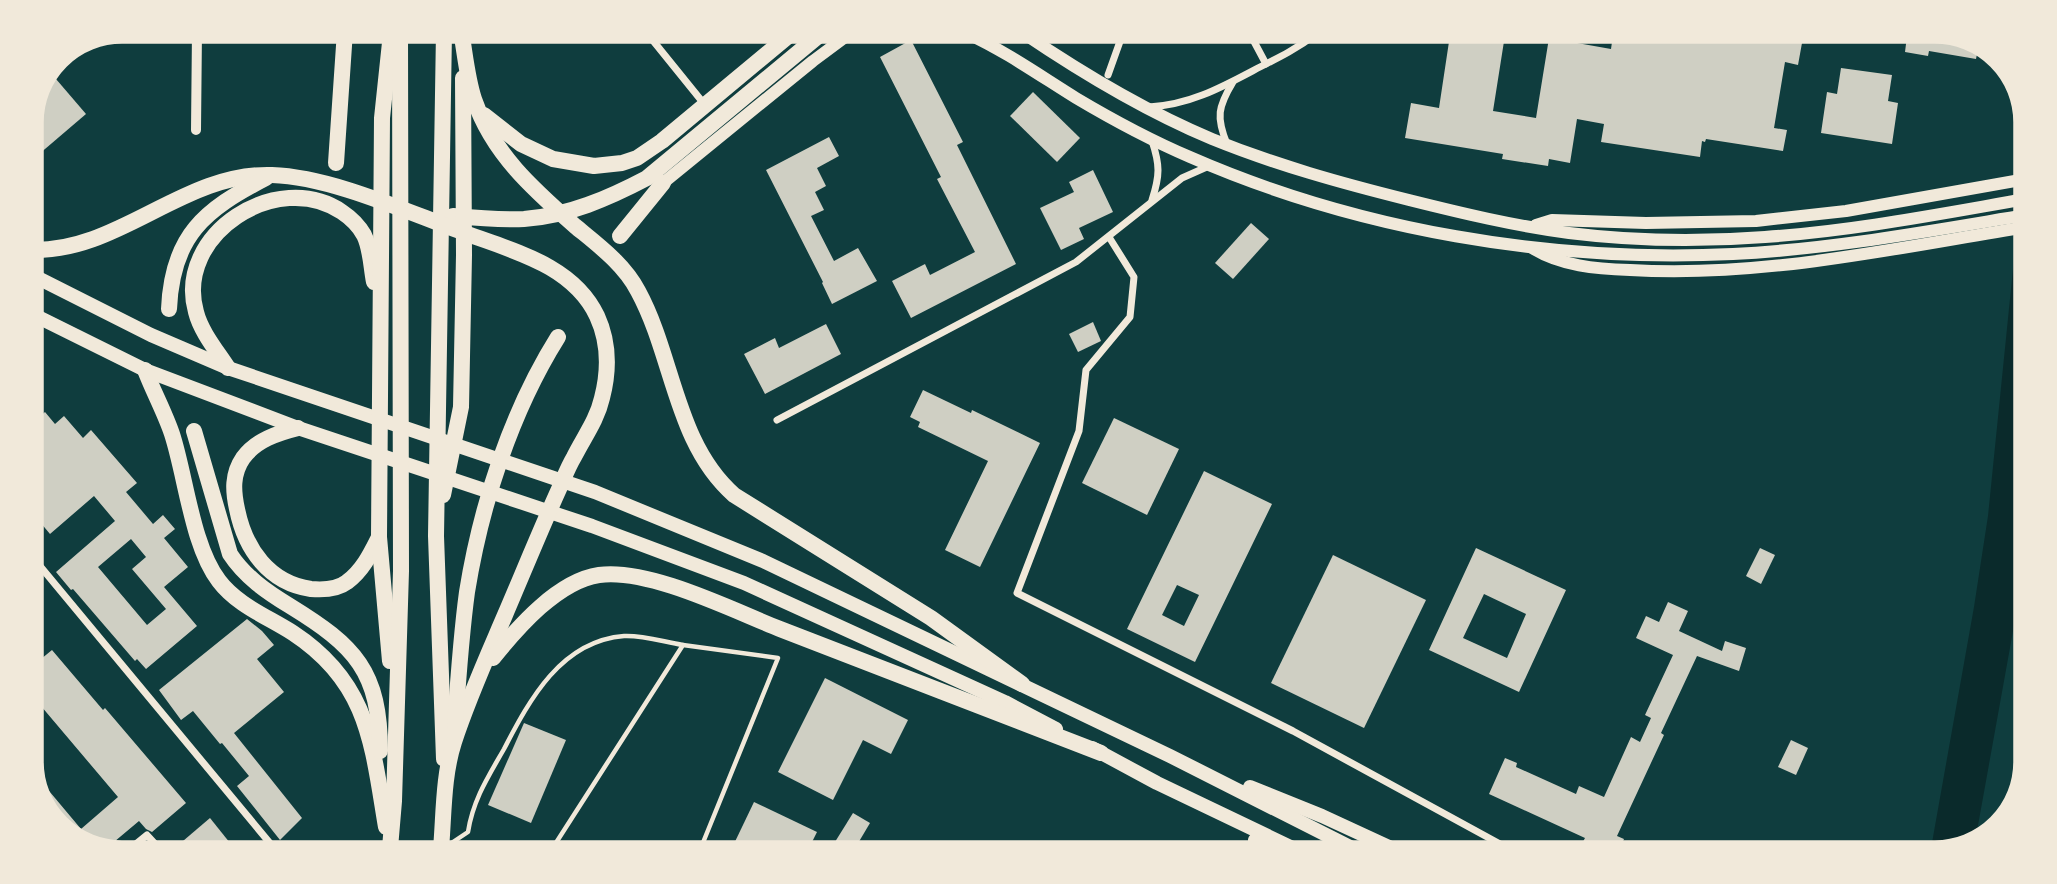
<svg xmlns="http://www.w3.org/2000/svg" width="2057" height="884" viewBox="0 0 2057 884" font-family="Barlow,sans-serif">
	<rect width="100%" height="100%" fill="#0f3d3e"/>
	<!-- water -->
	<path fill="#0a2a2b" d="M2027,131L2022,581L1975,842L1930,854L1974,607L1988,516Z"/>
	<!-- building -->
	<g fill="#cfcfc3" fill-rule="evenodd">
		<path d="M1450,35H1505L1493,111L1536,118L1549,38L1611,49L1613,35L1753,36L1802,43L1798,65L1785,62L1774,128L1787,130L1783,151L1706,139L1705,142L1702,141L1700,157L1601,142L1604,124L1577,119L1570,163L1549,159L1548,166L1502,159L1503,154L1405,138L1411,103L1439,108Z"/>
		<path d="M1907,36L1970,37L1979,44L1976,59L1929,51L1928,56L1905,52Z"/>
		<path d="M911,40L963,142L957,145L1016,264L911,318L892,281L925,264L930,275L975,252L937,179L941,177L880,57Z"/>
		<path d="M1841,68L1892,75L1888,101L1898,103L1892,144L1821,133L1827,92L1837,94Z"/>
		<path d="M50,72L86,114L38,155L30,146V116Z"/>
		<path d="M1033,92L1080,138L1057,162L1010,116Z"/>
		<path d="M829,137L839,156L817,168L826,186L815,192L824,210L811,216L834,261L858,248L877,281L832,304L822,283L823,282L766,170Z"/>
		<path d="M1093,170L1113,212L1079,228L1084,239L1061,250L1040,208L1074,192L1069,182Z"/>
		<path d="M1251,223L1269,239L1233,279L1215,263Z"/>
		<path d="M1093,322L1101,341L1078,352L1069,334Z"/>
		<path d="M826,324L841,354L765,394L744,354L775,338L779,348Z"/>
		<path d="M923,390L971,413L972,410L1040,443L980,567L945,550L988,461L918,427L920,422L910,417Z"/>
		<path d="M45,412L55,424L64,416L83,438L91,430L137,483L126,492L153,524L163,515L175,529L164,538L188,567L164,587L197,626L146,669L137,659L135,661L73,589L71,590L56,572L115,521L94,496L50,534L30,510V425ZM131,539L146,557L132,569L166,609L147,625L98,567Z"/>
		<path d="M1114,418L1179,449L1147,515L1082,483Z"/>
		<path d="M1204,471L1272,504L1195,662L1127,629ZM1177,585L1199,595L1184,626L1162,615Z"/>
		<path d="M1476,548L1566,590L1519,692L1429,650ZM1484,594L1526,614L1507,658L1463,638Z"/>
		<path d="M1760,548L1775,555L1761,584L1746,576Z"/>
		<path d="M1333,555L1426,600L1364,728L1271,683Z"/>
		<path d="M1668,602L1688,611L1679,631L1722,651L1725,641L1746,648L1739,671L1697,656L1661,733L1664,735L1617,836L1624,839L1618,853H1587L1579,849L1585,838L1489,794L1505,758L1517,763L1516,767L1576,794L1579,786L1604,797L1631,737L1640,742L1651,718L1645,715L1673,655L1636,638L1646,616L1659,622Z"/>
		<path d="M247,619L262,631L274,645L257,659L284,692L234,733L302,818L280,840L237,786L249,776L222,743L220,744L193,711L181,720L159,690Z"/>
		<path d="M52,650L103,710L105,708L186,803L152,832L146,829L139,821L108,847H87L49,818L34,773L81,829L118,797L30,693V668Z"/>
		<path d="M825,678L908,720L891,754L863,740L833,800L778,772Z"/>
		<path d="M524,723L566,740L531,823L488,805Z"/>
		<path d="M1791,740L1808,748L1796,775L1778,767Z"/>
		<path d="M754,802L817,832L808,850H731Z"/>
		<path d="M853,813L870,823L854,850H830Z"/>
		<path d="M210,818L234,848H188L183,841Z"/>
	</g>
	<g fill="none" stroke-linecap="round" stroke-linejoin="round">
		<!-- service -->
		<g stroke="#f1e9da" stroke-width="4.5">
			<path d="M444,848L468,832C473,800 488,777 504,749C530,699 561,641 624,636C643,635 664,642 683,645"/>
			<path d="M552,849L683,645L778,658L700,850"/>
		</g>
		<!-- minor -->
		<g stroke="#f1e9da" stroke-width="7">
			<path d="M646,32L705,105"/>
			<path d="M1250,34L1266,64"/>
			<path d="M1108,75L1123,33"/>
			<path d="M1149,107C1191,105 1224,86 1260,67C1280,57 1298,48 1316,34"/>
			<path d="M1152,141C1160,165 1160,175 1152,200"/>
			<path d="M1227,144C1216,117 1218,107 1233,82"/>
			<path d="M1109,237L1134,277L1130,317L1086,370L1079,431L1017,593L1293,731L1511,850"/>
			<path d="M777,420L1076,262L1182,178L1209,166"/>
			<path d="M30,554L274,848"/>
			<path d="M131,848L147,835L159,848"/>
		</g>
		<!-- tertiary -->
		<path stroke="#f1e9da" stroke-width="10" d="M196,130L197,30"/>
		<!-- secondary -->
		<g stroke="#f1e9da" stroke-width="12">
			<path d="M966,33C1005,51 1039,75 1076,98C1113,120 1150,140 1190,157C1357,230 1551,263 1733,254C1832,249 1929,231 2026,215"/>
			<path d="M1023,33C1082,73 1145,111 1212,139C1276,165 1341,183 1409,200C1461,213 1515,226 1569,233C1633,241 1700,242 1765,237C1853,231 1939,214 2026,199"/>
			<path d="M663,183L813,61L852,32"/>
			<path d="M1536,225L1552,220L1646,223L1756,221L1846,211L2026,179"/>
			<path d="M1532,248C1561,266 1596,269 1630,270C1762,278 1896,248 2026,227"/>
		</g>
		<!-- primary -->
		<g stroke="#f1e9da" stroke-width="14">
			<path d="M30,274L151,335L228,368L595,492L763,561L1170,756L1360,852"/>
			<path d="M30,313L145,370L298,428L592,526L744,583L1005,702L1056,729"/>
			<path d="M1092,748L1157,783L1301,852"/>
			<path d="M1250,787L1322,816L1400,852"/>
			<path d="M1255,840L1277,852"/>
		</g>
		<!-- trunk -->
		<g stroke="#f1e9da" stroke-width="16">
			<path d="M444,31L436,536L444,759"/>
			<path d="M461,31C465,53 467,78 474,99C492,153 534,190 575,226C598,245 624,264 638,291C674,357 675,443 734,495L931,618L1022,684"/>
			<path d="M484,115L521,144L553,159L594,166L622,163L637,158L662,141L793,32"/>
			<path d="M336,163L345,31"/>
			<path d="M453,216C476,218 501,220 524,219C568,216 609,198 647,178L823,32"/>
			<path d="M620,236L663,183"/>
			<path d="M30,250C119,253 183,172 272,175C332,177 407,212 465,233C513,251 573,265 597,316C609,342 609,371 602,398C597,420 584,437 574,457C568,467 564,478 559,489C540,531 523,573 505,615C487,657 468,699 454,742C443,776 444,814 441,849"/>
			<path d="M169,309C172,236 204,210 266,178"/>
			<path d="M228,368C217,351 201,332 196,312C174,234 278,168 342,212C351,218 359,226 364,235C371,249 371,267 374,282"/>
			<path d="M145,370C153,391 165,413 172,434C186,477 192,546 219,581C237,605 268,617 293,633C369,683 372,744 386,827"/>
			<path d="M298,428C278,433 256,440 243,458C232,474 233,491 237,509C245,549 269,583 311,589C323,590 338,589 347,582C362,571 370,555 378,539"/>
			<path d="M194,431L230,554C245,577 267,592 290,606C355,646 380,671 380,751"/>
			<path d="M443,495L461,407L464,255L463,78"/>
			<path d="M493,658C518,627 558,581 599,575C649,568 732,610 780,629C887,670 994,712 1101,753"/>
			<path d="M390,661L379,537L382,118L391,33"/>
			<path d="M455,725C458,681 461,636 467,592C481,505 511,412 558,337"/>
			<path d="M390,848L394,801L401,571L400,31"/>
		</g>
	</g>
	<!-- crop -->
	<path d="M0 0H2057V884H0ZM122 42H1935A80 80 0 0 1 2015 122V762A80 80 0 0 1 1935 842H122A80 80 0 0 1 42 762V122A80 80 0 0 1 122 42Z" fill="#f1e9da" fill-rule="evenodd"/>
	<path fill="none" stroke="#f1e9da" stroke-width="3.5" d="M122 42H1935A80 80 0 0 1 2015 122V762A80 80 0 0 1 1935 842H122A80 80 0 0 1 42 762V122A80 80 0 0 1 122 42Z"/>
</svg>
